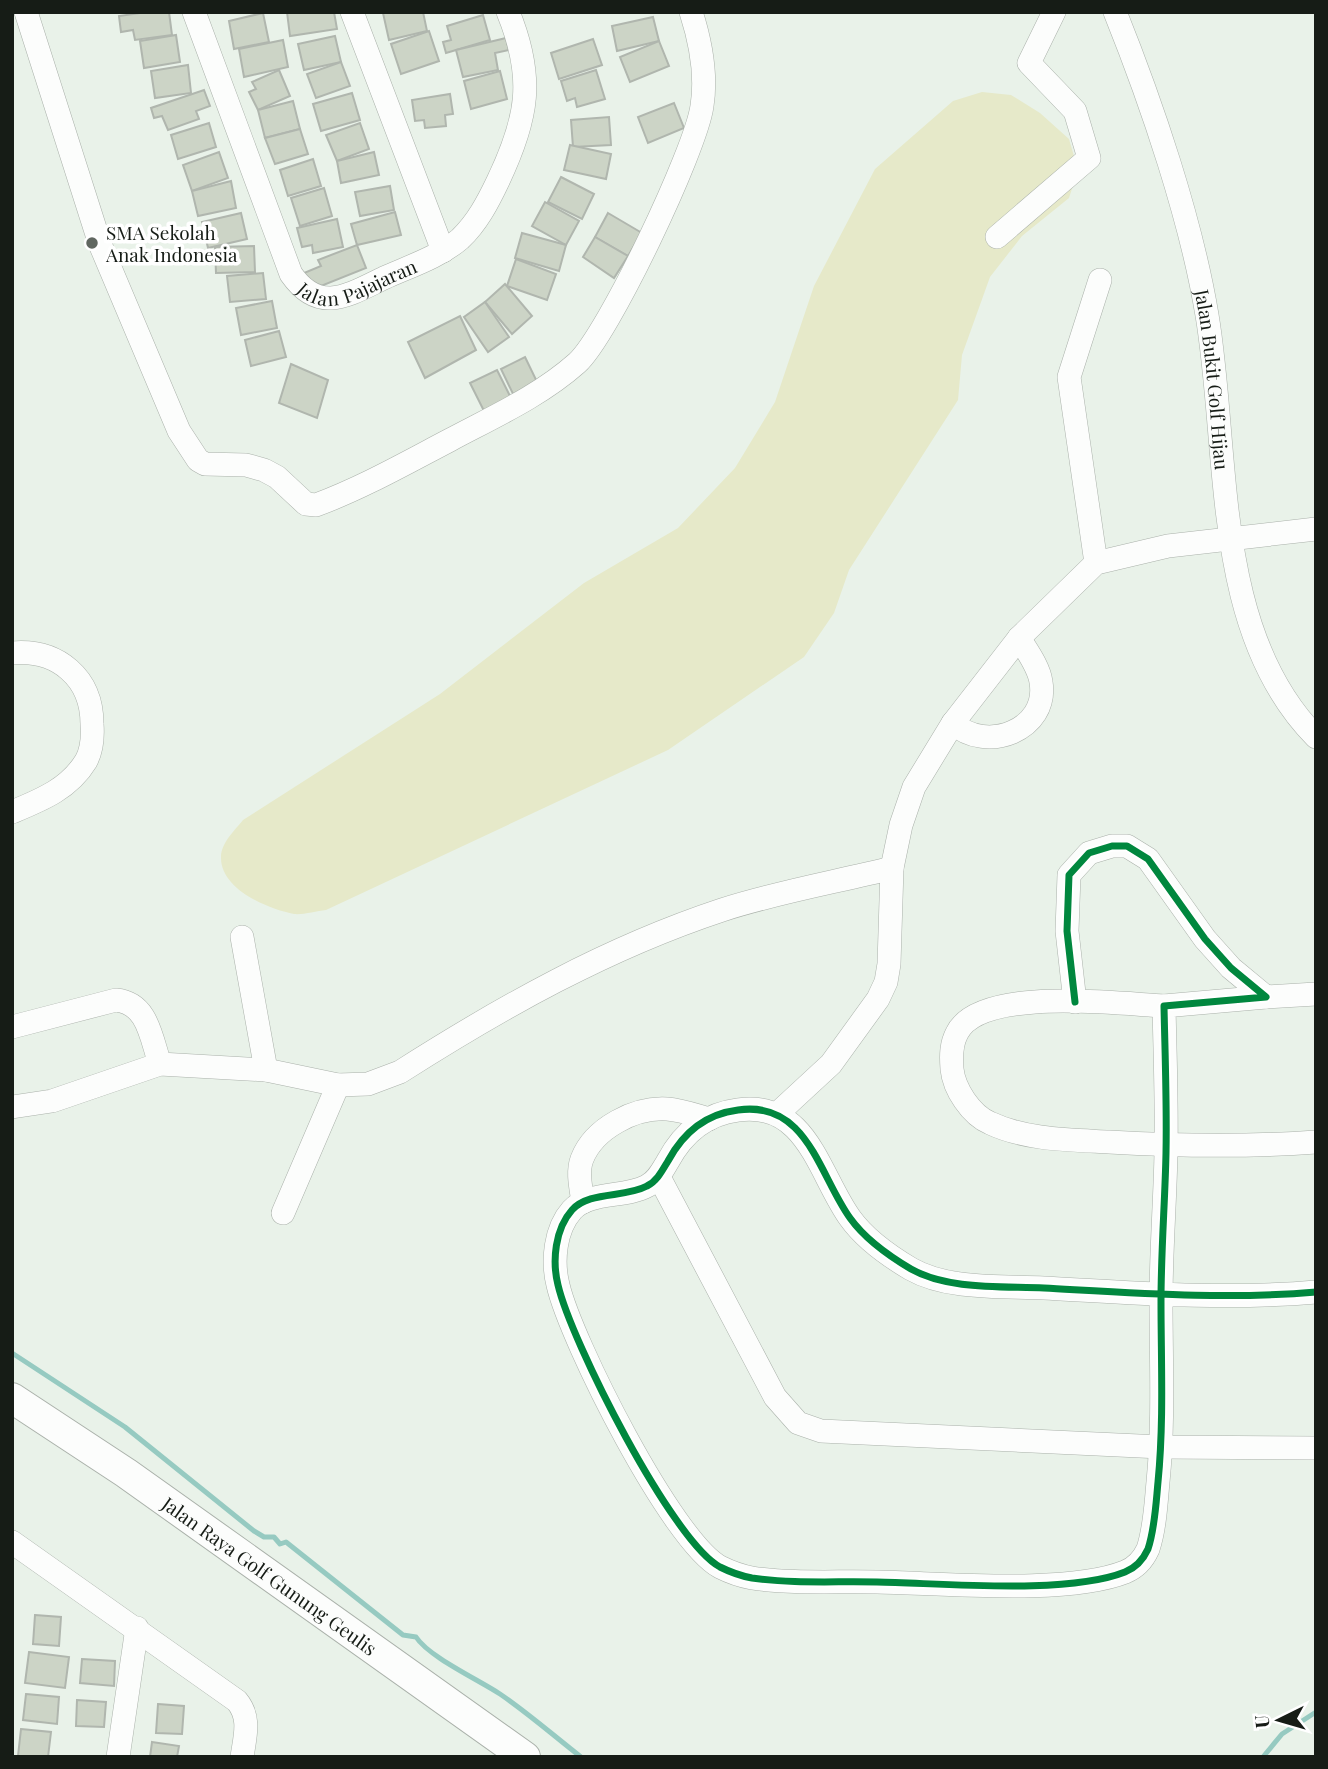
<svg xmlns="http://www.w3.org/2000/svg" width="1328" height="1769" viewBox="0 0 1328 1769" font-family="'Playfair Display',serif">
	<rect width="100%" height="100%" fill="#e9f2e9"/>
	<!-- green -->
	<path fill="#e6e9c9" d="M982,92L1011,95L1040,113L1069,139L1078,170L1069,198L1022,236L990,277L962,355L958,400L849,570L834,613L804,657L668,750L326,910C316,911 303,915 294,914C268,909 220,889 221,857C221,843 235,830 243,820L440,694L584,583L678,528L735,468L775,402L814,286L875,169L953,101Z"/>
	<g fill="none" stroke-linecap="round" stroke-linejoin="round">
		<!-- stream -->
		<g stroke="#96cac1" stroke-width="5">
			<path d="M12,1353L125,1427L254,1531L264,1537H274L280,1544L286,1542L403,1635L416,1637C429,1657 479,1680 500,1694C528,1713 554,1736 581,1757"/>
			<path d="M1263,1757L1282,1734L1316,1712"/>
		</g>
	</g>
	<!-- building -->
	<g fill="#ccd4c6" stroke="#b0b6ae" stroke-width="2">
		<path d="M147,12H169L172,35L135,40L133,30L121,32L119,16Z"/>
		<path d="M287,12H334L337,29L290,36Z"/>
		<path d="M423,12L427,31L389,40L383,13Z"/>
		<path d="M263,13L269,42L234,49L229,21Z"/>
		<path d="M483,15L490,40L446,53L443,42L451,40L447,26Z"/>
		<path d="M653,17L659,41L617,51L612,26Z"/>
		<path d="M429,31L439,61L401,74L391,44Z"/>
		<path d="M176,35L180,62L144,68L140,41Z"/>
		<path d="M335,36L341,62L304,70L298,44Z"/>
		<path d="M506,38L509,50L495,53L498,70L463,77L456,50Z"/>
		<path d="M593,39L602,65L559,79L551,53Z"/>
		<path d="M283,40L288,67L244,77L239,49Z"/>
		<path d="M659,41L669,66L630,82L620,57Z"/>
		<path d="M341,62L350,86L316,98L307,74Z"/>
		<path d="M188,65L191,93L155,98L151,71Z"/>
		<path d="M279,70L290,96L258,110L249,92L256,89L252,82Z"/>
		<path d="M596,70L605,99L577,107L575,98L567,101L561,81Z"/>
		<path d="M500,71L507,99L471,109L464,81Z"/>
		<path d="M204,90L210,106L196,111L199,119L168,130L162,116L154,118L151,108Z"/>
		<path d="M352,93L360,120L321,131L313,104Z"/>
		<path d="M450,94L453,114L445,115L446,126L425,128L424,120L415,121L412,100Z"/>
		<path d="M293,101L300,129L265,138L258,110Z"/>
		<path d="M674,103L684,128L648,143L638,117Z"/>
		<path d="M609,117L611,145L573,147L571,120Z"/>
		<path d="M209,123L216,147L178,159L171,135Z"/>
		<path d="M360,123L369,149L337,161L326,135Z"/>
		<path d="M300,129L308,154L275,164L265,138Z"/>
		<path d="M570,145L611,154L606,179L564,170Z"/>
		<path d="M219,152L228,178L192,191L183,165Z"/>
		<path d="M374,152L379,175L341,183L337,161Z"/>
		<path d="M313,159L321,186L288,196L280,170Z"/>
		<path d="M561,177L594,194L582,219L548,202Z"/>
		<path d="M231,181L236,208L198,216L192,191Z"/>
		<path d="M390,186L394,210L360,216L355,192Z"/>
		<path d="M324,188L332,216L300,226L291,198Z"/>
		<path d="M545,202L579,221L566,245L532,226Z"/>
		<path d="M395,212L401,235L357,245L351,224Z"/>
		<path d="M241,213L247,239L208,248L202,222Z"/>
		<path d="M608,213L642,233L628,256L595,237Z"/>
		<path d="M337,219L343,247L313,253L312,245L302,247L297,228Z"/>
		<path d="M522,233L566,245L559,271L515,258Z"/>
		<path d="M595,237L628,256L614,278L583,257Z"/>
		<path d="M357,245L366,268L311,290L304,273L321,266L318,260Z"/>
		<path d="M254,246L255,272L216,273L215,247Z"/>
		<path d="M516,259L556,274L547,300L507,286Z"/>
		<path d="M263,273L266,299L230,302L227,276Z"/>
		<path d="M505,284L532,316L512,334L485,302Z"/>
		<path d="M272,301L277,328L241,335L236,308Z"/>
		<path d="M485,302L509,337L488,352L464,317Z"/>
		<path d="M460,316L476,350L425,378L408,342Z"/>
		<path d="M279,331L286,357L251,366L245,340Z"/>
		<path d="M525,357L540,388L516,400L501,369Z"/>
		<path d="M291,364L328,380L317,418L279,403Z"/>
		<path d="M497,370L513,402L486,415L470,383Z"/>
		<path d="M35,1615L61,1617L59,1646L33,1644Z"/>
		<path d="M29,1652L69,1657L65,1688L25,1683Z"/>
		<path d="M82,1659L115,1661L114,1686L80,1683Z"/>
		<path d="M26,1694L59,1697L57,1724L23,1720Z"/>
		<path d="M77,1700L106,1702L104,1727L76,1726Z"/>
		<path d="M158,1704L184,1706L182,1734L156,1733Z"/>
		<path d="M21,1729L51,1732L48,1757L18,1756Z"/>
		<path d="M152,1742L179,1746L177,1757H150Z"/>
	</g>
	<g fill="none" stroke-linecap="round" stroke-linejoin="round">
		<!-- minor casing -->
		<g stroke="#aab1aa" stroke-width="24">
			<g id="minor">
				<path d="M26,12L100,244L179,431L198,460L205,464L246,465L264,470L277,477L306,504L316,505C362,488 406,463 450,440C493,417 540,396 577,363C608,335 696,150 702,106C707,74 701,43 691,12"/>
				<path id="s1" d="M194,12L291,274C319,314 347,296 384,278C408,267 439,257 460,239C477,223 488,202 498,181C528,118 535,78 508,12"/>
				<path d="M352,12L443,251"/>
				<path id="s2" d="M1115,12C1152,104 1191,219 1207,315C1230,452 1211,631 1316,737"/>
				<path d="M997,237L1089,158L1075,111L1029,63L1054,12"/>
				<path d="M1096,563L1069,377L1100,280"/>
				<path d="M12,653C58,649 92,678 92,724C93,737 92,750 86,761C69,789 41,800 12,812"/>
				<path d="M953,723C986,754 1049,730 1041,682C1039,667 1027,651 1019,638"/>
				<path d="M242,937L266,1070"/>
				<path d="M1266,997L1316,994"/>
				<path d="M1075,1002L1067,931L1069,875L1089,853L1112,846H1127L1148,859L1205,939L1231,968L1266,997L1164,1006C1165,1055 1167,1104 1166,1153C1165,1202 1161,1251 1161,1301C1161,1361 1164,1421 1158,1482C1156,1503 1155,1528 1148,1549C1143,1560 1135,1568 1125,1572C1067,1595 941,1583 877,1582C836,1581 792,1584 752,1578C741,1576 730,1572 720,1567C672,1541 571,1341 558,1285C552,1261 555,1229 572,1210C589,1191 625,1198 647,1186C657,1181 662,1171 668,1161C683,1133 706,1114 738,1110C807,1100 819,1175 850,1218C865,1239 889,1256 911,1269C948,1290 1002,1286 1044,1288C1134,1293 1226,1300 1316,1292"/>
				<path d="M1164,1006C1120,1004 980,986 957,1033C951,1044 951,1056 952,1069C954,1089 971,1115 990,1123C1026,1140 1070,1140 1109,1142C1178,1146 1247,1147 1316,1142"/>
				<path d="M12,1027L116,1000C148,1003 151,1038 160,1064"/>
				<path d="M12,1107L52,1101L160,1064L266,1070L338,1085L368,1084L400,1072C502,1007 607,948 722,910C777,892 836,882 892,868"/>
				<path d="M778,1113L831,1064L878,999L886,982L889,964L892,868L901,825L914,787L953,723L1019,638L1096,563L1168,546L1316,529"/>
				<path d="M659,1177L775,1397L798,1423L821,1431L1161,1447L1316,1448"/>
				<path d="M583,1202C581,1188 577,1172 582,1159C594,1128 635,1107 667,1109C681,1110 695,1115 709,1119"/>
				<path d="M283,1213L338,1085"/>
				<path d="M12,1542L237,1701C251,1718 245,1736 242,1757"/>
				<path d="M118,1757L137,1628"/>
			</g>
		</g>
		<!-- major casing -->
		<g stroke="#aab1aa" stroke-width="32">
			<g id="major">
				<path id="s3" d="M12,1398L126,1473L525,1757"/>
			</g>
		</g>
		<!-- minor -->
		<use href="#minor" stroke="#fcfdfc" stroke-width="23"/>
		<!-- major -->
		<use href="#major" stroke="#fcfdfc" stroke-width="30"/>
		<!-- cycleway casing -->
		<g stroke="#fff" stroke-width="11">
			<path id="cycleway" d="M1075,1002L1067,931L1069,875L1089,853L1112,846H1127L1148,859L1205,939L1231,968L1266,997L1164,1006C1165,1055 1167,1104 1166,1153C1165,1202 1161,1251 1161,1301C1161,1361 1164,1421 1158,1482C1156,1503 1155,1528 1148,1549C1143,1560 1135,1568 1125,1572C1067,1595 941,1583 877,1582C836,1581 792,1584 752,1578C741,1576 730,1572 720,1567C672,1541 571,1341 558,1285C552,1261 555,1229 572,1210C589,1191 625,1198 647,1186C657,1181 662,1171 668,1161C683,1133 706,1114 738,1110C807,1100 819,1175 850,1218C865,1239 889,1256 911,1269C948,1290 1002,1286 1044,1288C1134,1293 1226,1300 1316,1292"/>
		</g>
		<!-- cycleway -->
		<use href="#cycleway" stroke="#00873e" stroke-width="7"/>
	</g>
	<!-- markers -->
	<circle fill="#606760" stroke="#fff" stroke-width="2.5" cx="92" cy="243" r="7"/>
	<g text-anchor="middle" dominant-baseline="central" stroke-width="7" stroke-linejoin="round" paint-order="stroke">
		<!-- poi labels -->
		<g font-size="19" fill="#161c16" stroke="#fff" text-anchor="start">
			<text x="106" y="232">SMA Sekolah<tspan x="106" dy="22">Anak Indonesia</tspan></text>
		</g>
		<!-- street labels -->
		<g font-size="19" fill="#161c16" stroke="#fff">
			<text stroke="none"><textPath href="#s1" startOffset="357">Jalan Pajajaran</textPath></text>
			<text stroke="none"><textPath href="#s2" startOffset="382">Jalan Bukit Golf Hijau</textPath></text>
			<text stroke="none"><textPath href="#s3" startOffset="313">Jalan Raya Golf Gunung Geulis</textPath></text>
		</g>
	</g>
	<!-- border -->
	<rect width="1328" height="1769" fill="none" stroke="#161c16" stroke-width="28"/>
	<!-- north arrow -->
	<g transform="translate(1279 1720) rotate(265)" stroke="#ffffff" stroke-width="5" paint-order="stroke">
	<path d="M0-5L12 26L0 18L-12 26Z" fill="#161c16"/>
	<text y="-10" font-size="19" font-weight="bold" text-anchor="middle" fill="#161c16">U</text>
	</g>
</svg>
